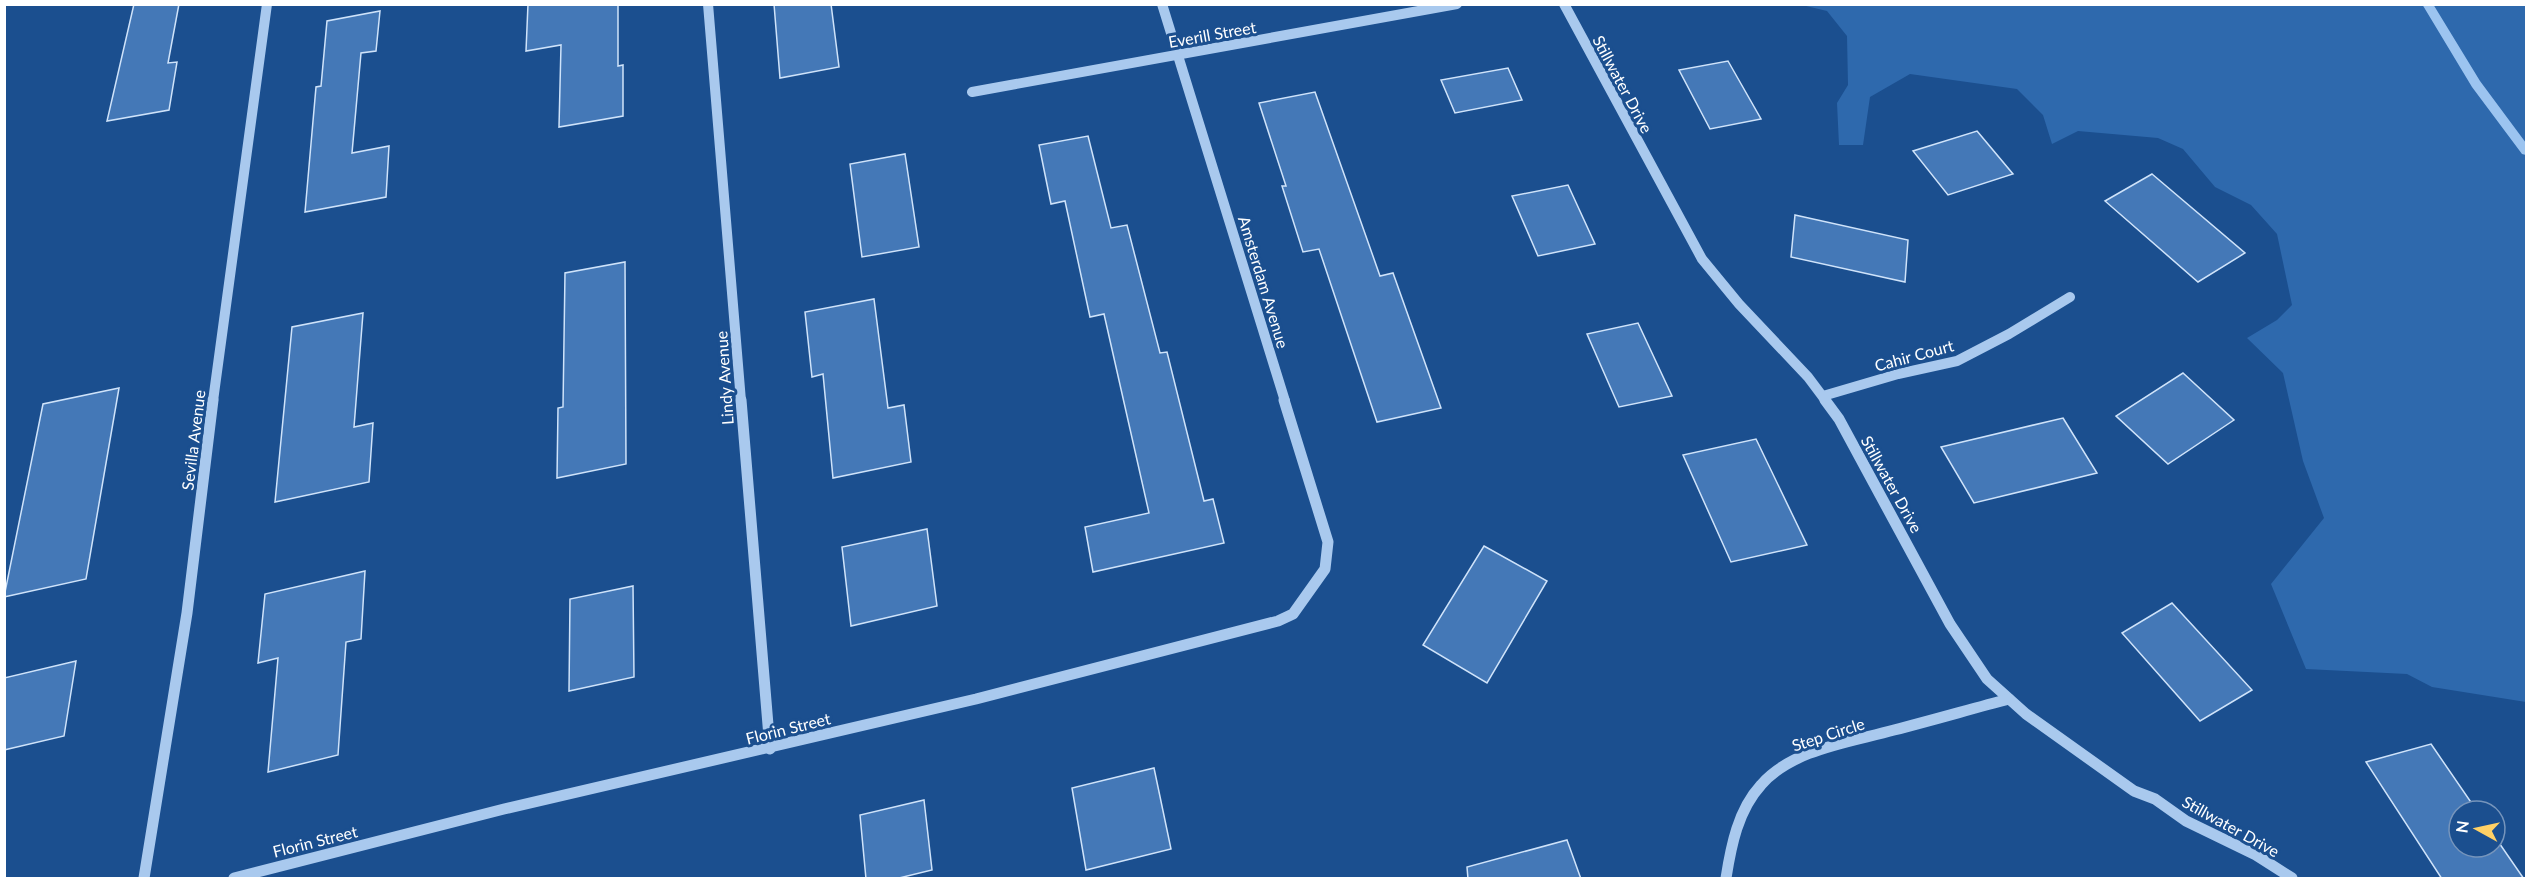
<svg xmlns="http://www.w3.org/2000/svg" width="2531" height="883" viewBox="0 0 2531 883" font-family="Lato,sans-serif">
	<rect width="100%" height="100%" fill="#1b4f8f"/>
	<!-- green -->
	<path fill="#2e69ad" d="M1802,5H2526V702L2432,687L2407,674L2306,669L2271,584L2324,518L2303,461L2283,373L2247,338L2277,320L2292,305L2277,234L2251,205L2215,187L2183,149L2158,138L2078,131L2052,144L2043,115L2017,89L1910,74L1870,97L1863,145H1839L1837,103L1848,85L1847,36L1827,11Z"/>
	<g fill="none" stroke-linecap="round" stroke-linejoin="round">
		<!-- stream -->
		<path fill="#9cc4f0" fill-rule="evenodd" d="M2422,4H2433L2480,81L2526,143V155L2522,154L2472,87Z"/>
	</g>
	<!-- building -->
	<g fill="#4478b7" stroke="#cfe3fa" stroke-width="1.5">
		<path d="M134,4H179L168,63L177,62L169,110L107,121Z"/>
		<path d="M528,4H618V66L623,65V116L559,127L561,45L526,51Z"/>
		<path d="M774,4H831L839,67L780,78Z"/>
		<path d="M380,11L376,51L361,53L352,153L389,146L386,197L305,212L316,87L321,86L327,21Z"/>
		<path d="M1728,61L1761,119L1710,129L1679,70Z"/>
		<path d="M1508,68L1522,100L1455,113L1441,80Z"/>
		<path d="M1315,92L1380,276L1393,273L1441,408L1377,422L1319,249L1303,252L1282,186H1286L1259,103Z"/>
		<path d="M1977,131L2013,174L1948,195L1913,151Z"/>
		<path d="M1088,136L1111,228L1127,225L1160,353L1167,352L1204,501L1213,499L1224,543L1093,572L1085,527L1149,513L1104,314L1090,317L1065,201L1051,204L1039,145Z"/>
		<path d="M905,154L919,247L862,257L850,164Z"/>
		<path d="M2152,174L2245,253L2198,282L2105,201Z"/>
		<path d="M1568,185L1595,244L1538,256L1512,196Z"/>
		<path d="M1795,215L1908,240L1905,282L1791,257Z"/>
		<path d="M625,262L626,464L557,478L558,408L563,407L565,273Z"/>
		<path d="M874,299L888,408L904,405L911,462L833,478L823,374L812,377L805,312Z"/>
		<path d="M363,313L354,427L373,423L369,482L275,502L292,327Z"/>
		<path d="M1638,323L1672,396L1619,407L1587,334Z"/>
		<path d="M2183,373L2234,420L2168,464L2116,416Z"/>
		<path d="M119,388L86,579L4,597L43,404Z"/>
		<path d="M2063,418L2097,473L1974,503L1941,447Z"/>
		<path d="M1756,439L1807,545L1731,562L1683,455Z"/>
		<path d="M927,529L937,606L851,626L842,547Z"/>
		<path d="M1484,546L1547,581L1487,683L1423,645Z"/>
		<path d="M365,571L361,639L346,642L338,755L268,772L278,658L258,663L265,594Z"/>
		<path d="M633,586L634,677L569,691L570,599Z"/>
		<path d="M2172,603L2252,690L2200,721L2122,633Z"/>
		<path d="M76,661L64,736L4,750V678Z"/>
		<path d="M2431,744L2477,811H2459V847H2495V837L2524,879H2442L2366,762Z"/>
		<path d="M1154,768L1171,849L1086,870L1072,788Z"/>
		<path d="M924,800L932,870L895,879H866L860,815Z"/>
		<path d="M1567,840L1581,879H1468L1467,867Z"/>
	</g>
	<g fill="none" stroke-linecap="round" stroke-linejoin="round">
		<!-- minor-far1 -->
		<g stroke="#a9c9ee" stroke-width="10">
			<path d="M708,4L741,401"/>
			<path d="M1162,4L1285,401"/>
			<path d="M1564,4L1702,259L1739,304L1808,377L1826,401"/>
			<path d="M972,92L1457,4"/>
			<path d="M1823,396L1898,374L1957,361L2009,334L2070,297"/>
			<path d="M213,401L267,4"/>
		</g>
		<!-- minor -->
		<g stroke="#a9c9ee" stroke-width="11">
			<path d="M741,400L770,749"/>
			<path d="M1825,400L1839,419L1950,624L1987,679L2026,714L2134,791L2155,799L2186,821L2256,855L2292,878"/>
			<path d="M144,878L187,613L213,400"/>
			<path d="M234,878L504,809L976,699L1278,621L1293,614L1325,569L1328,542L1284,400"/>
			<path d="M1726,878C1731,846 1738,810 1761,785C1792,749 1851,742 1894,730C1933,720 1971,709 2009,699"/>
		</g>
	</g>
	<g text-anchor="middle" dominant-baseline="central" stroke-width="6" stroke-linejoin="round" paint-order="stroke">
		<!-- street labels -->
		<g font-size="16" fill="#fff" stroke="#1b4f8f">
			<text transform="translate(1212 34) rotate(-10)">Everill Street</text>
			<text transform="translate(1623 84) rotate(62)">Stillwater Drive</text>
			<text transform="translate(1264 282) rotate(73)">Amsterdam Avenue</text>
			<text transform="translate(1914 355) rotate(-15)">Cahir Court</text>
			<text transform="translate(724 378) rotate(-94)">Lindy Avenue</text>
			<text transform="translate(193 440) rotate(-83)">Sevilla Avenue</text>
			<text transform="translate(1892 484) rotate(61)">Stillwater Drive</text>
			<text transform="translate(788 728) rotate(-14)">Florin Street</text>
			<text transform="translate(1828 734) rotate(-18)">Step Circle</text>
			<text transform="translate(2231 826) rotate(29)">Stillwater Drive</text>
			<text transform="translate(315 841) rotate(-14)">Florin Street</text>
		</g>
	</g>
	<!-- border -->
	<rect width="2531" height="883" fill="none" stroke="#ffffff" stroke-width="12"/>
	<!-- north arrow -->
	<g transform="translate(2477 829) rotate(278)"><circle r="28" fill="#1b4f8f" stroke="#7695bc" stroke-width="1.5"/>
	<path d="M0-4.5L10 22L0 15L-10 22Z" fill="#ffd166"/>
	<text y="-9" font-size="16" font-weight="bold" text-anchor="middle" fill="#ffffff">N</text>
	</g>
</svg>
